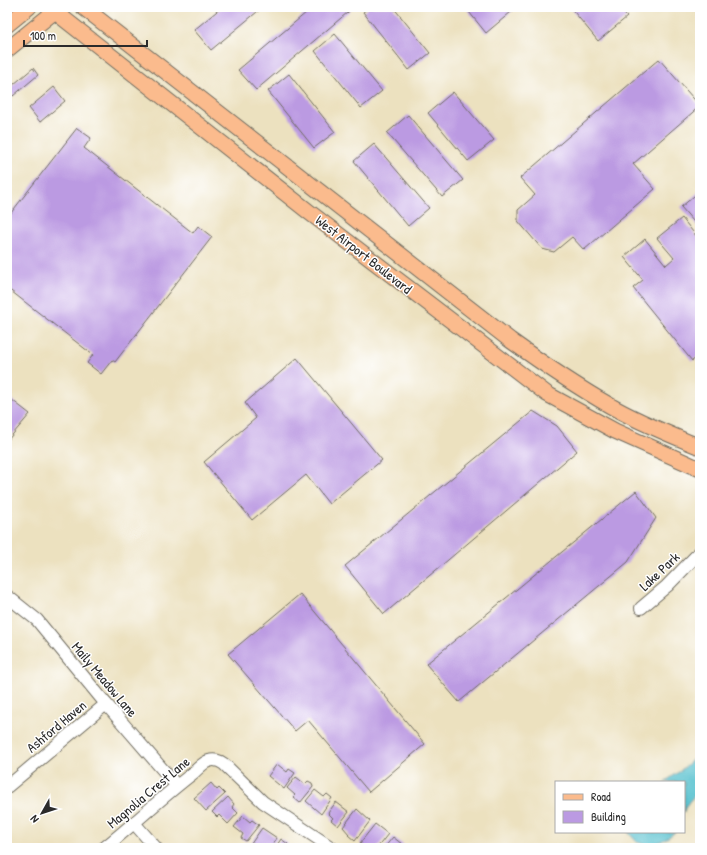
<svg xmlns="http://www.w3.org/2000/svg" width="707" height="855" viewBox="0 0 707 855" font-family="'Patrick Hand',sans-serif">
	<rect width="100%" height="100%" fill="#fff"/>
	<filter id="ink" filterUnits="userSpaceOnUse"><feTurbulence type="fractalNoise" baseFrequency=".025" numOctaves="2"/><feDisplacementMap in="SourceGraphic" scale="8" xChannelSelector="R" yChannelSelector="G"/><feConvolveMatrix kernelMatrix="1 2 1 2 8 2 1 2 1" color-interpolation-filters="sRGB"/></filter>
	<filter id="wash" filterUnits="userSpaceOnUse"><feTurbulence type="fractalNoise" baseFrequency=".012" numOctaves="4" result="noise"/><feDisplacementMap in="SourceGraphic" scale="16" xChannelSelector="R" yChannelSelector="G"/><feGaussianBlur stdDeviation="0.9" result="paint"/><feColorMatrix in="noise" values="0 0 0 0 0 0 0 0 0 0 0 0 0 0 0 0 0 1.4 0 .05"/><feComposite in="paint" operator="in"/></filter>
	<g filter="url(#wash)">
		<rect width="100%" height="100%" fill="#ece1bf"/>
		<!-- water -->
		<g fill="#54c0ce" stroke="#40767c">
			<path d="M700,751V791C693,797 686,803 684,812V782H664C677,774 690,764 700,751Z"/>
			<path d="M628,832H675C666,840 652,848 640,843C635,841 631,835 628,832Z"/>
		</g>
		<g id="blocks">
			<!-- building -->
			<g fill="#bb9ae2">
				<path d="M222,7H263L211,50L194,30Z"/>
				<path d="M313,7H354L256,90L238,70Z"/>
				<path d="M369,7H393L430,53L409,70L363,12Z"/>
				<path d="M465,7H517L486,33Z"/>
				<path d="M570,7H618L627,17L598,41Z"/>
				<path d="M335,34L382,91L361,108L315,51Z"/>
				<path d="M659,59L700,106L633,164L655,189L584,250L572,237L554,252L542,249L518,221V210L535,195L520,178Z"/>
				<path d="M33,68L38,75L13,96L7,90Z"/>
				<path d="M289,74L335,132L314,148L268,91Z"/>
				<path d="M54,87L65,101L40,122L29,108Z"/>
				<path d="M453,92L494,140L468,161L428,113Z"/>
				<path d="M408,115L463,180L442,197L387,133Z"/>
				<path d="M77,128L91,138L84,148L193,233L198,226L212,237L115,362L112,360L101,374L87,363L93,355L7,288V218Z"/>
				<path d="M374,144L429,208L408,226L354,161Z"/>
				<path d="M700,191V229L681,207Z"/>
				<path d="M682,218L697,237L700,234V355L692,361L633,288L643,280L624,257L645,239L666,265L674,258L657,238Z"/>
				<path d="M297,358L382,460L329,504L306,475L252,520L204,462L256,418L245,403Z"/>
				<path d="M12,400L30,414L7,441V406Z"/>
				<path d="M533,411L557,426L577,451L384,614L345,566Z"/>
				<path d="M636,491L656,518L628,562L459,702L426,664Z"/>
				<path d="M300,594L425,744L369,792L308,720L295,731L228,654Z"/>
				<path d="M277,764L287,772L289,769L295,773L284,789L268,776Z"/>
				<path d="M296,777L305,784L308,781L312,783L313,787L300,803L293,797L295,795L287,788Z"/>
				<path d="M211,783L217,790L219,788L225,794L206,811L194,798Z"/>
				<path d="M315,790L324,797L327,794L332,798L321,814L306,801Z"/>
				<path d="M228,797L234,804L232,807L238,813L228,824L219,815L217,817L212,812Z"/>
				<path d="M336,802L349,812L338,826L331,820L333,818L328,813Z"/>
				<path d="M357,809L370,821L355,841L348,835L349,834L343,827Z"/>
				<path d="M243,816L250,822L252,820L259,825L246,841L241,838L243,834L234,827Z"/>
				<path d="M375,824L388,834L377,848H365L360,843Z"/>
				<path d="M262,828L277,838L270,848H248Z"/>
				<path d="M393,837L407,848H384Z"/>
				<path d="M281,839L288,844L286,848H275Z"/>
			</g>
		</g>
	</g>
	<g filter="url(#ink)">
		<use href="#blocks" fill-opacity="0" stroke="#6f6b5f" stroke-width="1"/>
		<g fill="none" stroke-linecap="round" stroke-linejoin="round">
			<!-- minor casing -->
			<g stroke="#6f6b5f" stroke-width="14">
				<g id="minor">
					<path d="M7,596L37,620L106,704L176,785"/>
					<path d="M641,608L667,586L700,552"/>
					<path d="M7,787L106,704"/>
					<path d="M134,823L156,848"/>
					<path d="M104,848C134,824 162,797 192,774C197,770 203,762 209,761C214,759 220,761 224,764L263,802L332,848"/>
				</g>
			</g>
			<!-- major casing -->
			<g stroke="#6f6b5f" stroke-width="17">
				<g id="major">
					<path d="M49,7L309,212L547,394L615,431L700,469"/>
					<path d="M83,7L510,340C542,363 574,385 609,405C638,422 669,434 700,447"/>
					<path d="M7,25L29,7"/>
					<path d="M7,50L60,7"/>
				</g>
			</g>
			<!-- minor -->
			<use href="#minor" stroke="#fff" stroke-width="12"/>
			<!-- major -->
			<use href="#major" stroke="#fbbb8d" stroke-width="15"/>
		</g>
	</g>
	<g text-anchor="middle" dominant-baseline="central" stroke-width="3" stroke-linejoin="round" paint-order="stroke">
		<!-- street labels -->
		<g font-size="14" fill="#2b2b2b" stroke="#fff">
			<text transform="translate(364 254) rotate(38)">West Airport Boulevard</text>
			<text transform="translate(659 571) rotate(-43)">Lake Park</text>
			<text transform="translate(105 679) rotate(50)">Maily Meadow Lane</text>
			<text transform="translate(56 726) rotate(-40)">Ashford Haven</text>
			<text transform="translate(148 792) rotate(-40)">Magnolia Crest Lane</text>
		</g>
	</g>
	<!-- margin -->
	<rect width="707" height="855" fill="none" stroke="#fff" stroke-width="24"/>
	<!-- legend -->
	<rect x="555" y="781" width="130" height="52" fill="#ffffff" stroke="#aaaaaa"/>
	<rect x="563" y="794" width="20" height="6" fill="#fbbb8d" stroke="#aaaaaa"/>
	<text x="591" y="801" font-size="12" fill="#2b2b2b">Road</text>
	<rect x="563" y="811" width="20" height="12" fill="#bb9ae2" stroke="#aaaaaa"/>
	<text x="591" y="821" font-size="12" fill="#2b2b2b">Building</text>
	<!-- north arrow -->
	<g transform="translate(42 813) rotate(231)" stroke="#ffffff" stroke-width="3" paint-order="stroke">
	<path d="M0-3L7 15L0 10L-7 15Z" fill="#2b2b2b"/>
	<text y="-6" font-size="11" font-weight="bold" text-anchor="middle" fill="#2b2b2b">N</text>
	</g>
	<!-- scale -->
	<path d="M24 40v6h123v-6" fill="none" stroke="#2b2b2b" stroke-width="2"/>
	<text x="30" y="40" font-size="12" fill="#2b2b2b" stroke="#ffffff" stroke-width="3" paint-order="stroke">100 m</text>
</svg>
